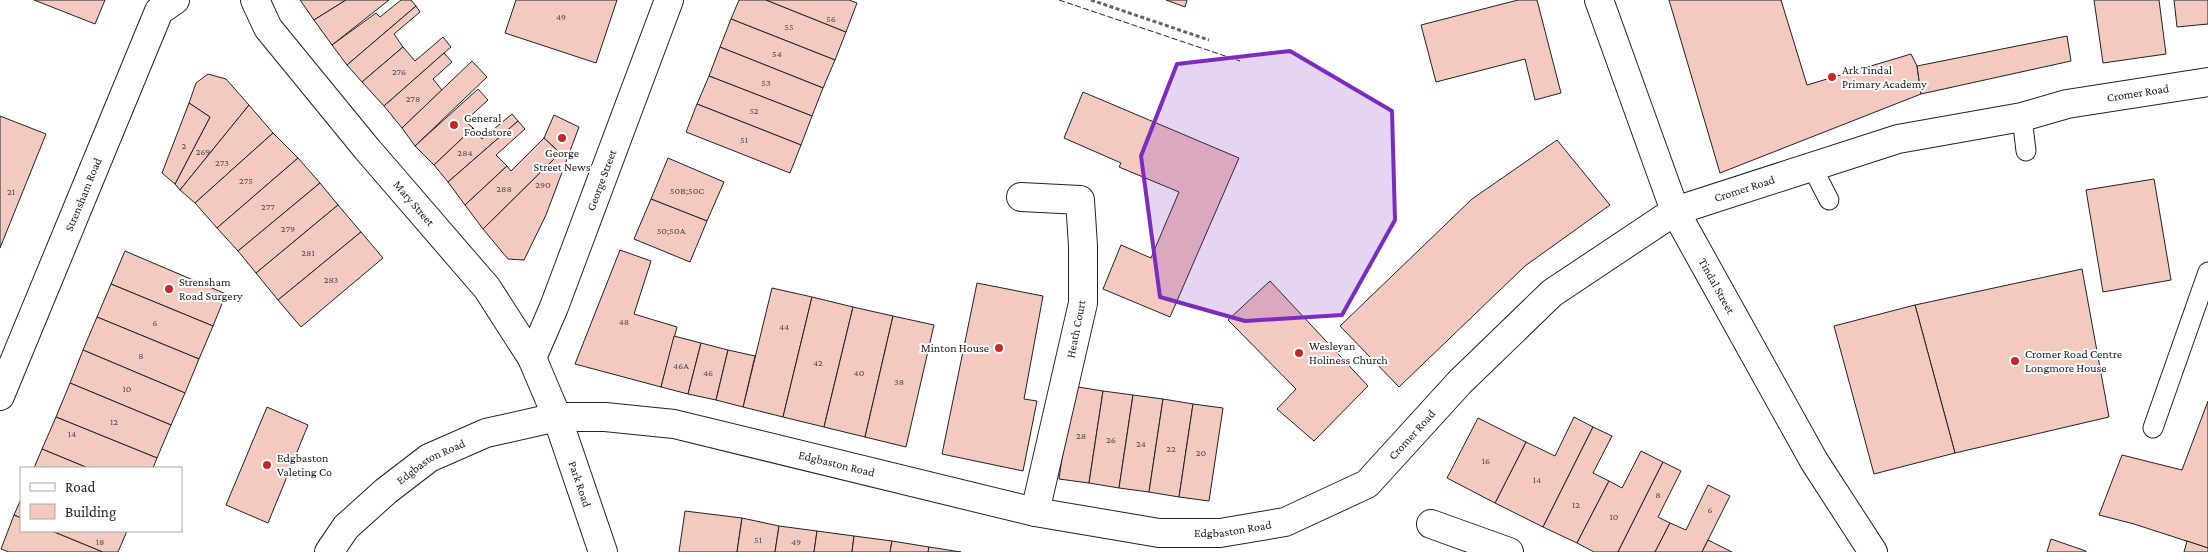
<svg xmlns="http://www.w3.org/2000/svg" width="2208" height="552" viewBox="0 0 2208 552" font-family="'Crimson Pro',serif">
	<rect width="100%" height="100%" fill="#fff"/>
	<!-- building -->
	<g fill="#f3c9c0" stroke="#222">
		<path d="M34,0H105L95,24Z"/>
		<path d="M300,0H346L314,20Z"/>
		<path d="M346,0H389L332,45L314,20Z"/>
		<path d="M401,0H411L416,6L347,65L332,45L376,13L380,17Z"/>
		<path d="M516,0H617L596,63L505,33Z"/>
		<path d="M739,0H766L846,32L835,60L731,19Z"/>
		<path d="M766,0H849L857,3L846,32Z"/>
		<path d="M1166,0H1187L1185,7Z"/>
		<path d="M1518,0H1537L1561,93L1535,100L1525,59L1436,82L1421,25Z"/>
		<path d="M1669,0H1781L1807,85L1911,54L1917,66L1921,94L1720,173Z"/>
		<path d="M2094,0H2159L2166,54L2103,63Z"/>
		<path d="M2174,0H2208V24L2177,27Z"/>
		<path d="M416,6L420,12L394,34L403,47L362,82L347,65Z"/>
		<path d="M731,19L835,60L823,88L720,47Z"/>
		<path d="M2067,36L2071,61L1921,94L1917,66Z"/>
		<path d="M443,37L451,47L384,106L362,82L403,47L415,61Z"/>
		<path d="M720,47L823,88L812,116L709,76Z"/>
		<path d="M444,53L452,62L433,79L442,90L402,128L384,106Z"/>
		<path d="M472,61L487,77L415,146L402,128Z"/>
		<path d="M208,74L226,79L249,105L180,190L175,184L210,117L189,103L196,83Z"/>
		<path d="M709,76L812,116L801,145L697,104Z"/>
		<path d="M478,89L488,100L465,121L473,128L434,165L415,146Z"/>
		<path d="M1083,92L1239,158L1170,317L1103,289L1121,245L1151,258L1179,192L1119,167L1121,163L1064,138Z"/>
		<path d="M189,103L210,117L175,184L162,173Z"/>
		<path d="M697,104L801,145L790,173L686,132Z"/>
		<path d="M249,105L273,133L195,203L180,190Z"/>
		<path d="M512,114L518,121L448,182L434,165L473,128L482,139Z"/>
		<path d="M554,115L579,127L546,215L524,260L508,259L483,229L560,153L544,138Z"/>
		<path d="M0,116L46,134L0,248Z"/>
		<path d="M518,121L525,129L496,155L507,166L465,205L448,182Z"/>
		<path d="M273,133L298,158L217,228L195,203Z"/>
		<path d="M544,138L560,153L483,229L465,205L507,166L511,171Z"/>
		<path d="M1557,140L1610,205L1525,266L1399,387L1340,326L1472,199Z"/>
		<path d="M298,158L320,183L238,251L217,228Z"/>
		<path d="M668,158L724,182L707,221L651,199Z"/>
		<path d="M2154,179L2171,280L2103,292L2086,190Z"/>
		<path d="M320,183L338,205L256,273L238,251Z"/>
		<path d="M651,199L707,221L690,262L634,239Z"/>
		<path d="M338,205L361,232L278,300L256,273Z"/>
		<path d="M361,232L383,258L301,327L278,300Z"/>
		<path d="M620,250L651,261L634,314L677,327L661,387L575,364Z"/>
		<path d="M125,251L226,294L213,326L111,284Z"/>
		<path d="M2082,269L2109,417L1955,453L1915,305Z"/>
		<path d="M1270,281L1368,386L1314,441L1277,409L1296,389L1228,320Z"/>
		<path d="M977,283L1043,296L1024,399L1037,401L1023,471L942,454Z"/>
		<path d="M111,284L213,326L199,359L97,317Z"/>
		<path d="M772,288L812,297L783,417L743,407Z"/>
		<path d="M812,297L853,307L824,427L783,417Z"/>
		<path d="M1915,305L1955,453L1874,474L1834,326Z"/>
		<path d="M853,307L893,316L865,437L824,427Z"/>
		<path d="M893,316L934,325L906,447L865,437Z"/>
		<path d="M97,317L199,359L185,393L83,350Z"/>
		<path d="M674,336L701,343L688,394L661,387Z"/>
		<path d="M701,343L728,350L716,400L688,394Z"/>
		<path d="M83,350L185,393L171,425L70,383Z"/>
		<path d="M728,350L755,356L743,407L716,400Z"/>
		<path d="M70,383L171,425L157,458L56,417Z"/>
		<path d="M1072,386L1103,391L1089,483L1059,479Z"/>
		<path d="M1103,391L1133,395L1119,488L1089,483Z"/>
		<path d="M1133,395L1163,399L1149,492L1119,488Z"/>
		<path d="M1163,399L1193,404L1179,497L1149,492Z"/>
		<path d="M2208,401V548L2134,524L2099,515L2122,455L2182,470Z"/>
		<path d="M1193,404L1223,408L1209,501L1179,497Z"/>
		<path d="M267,407L308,425L268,523L226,505Z"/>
		<path d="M56,417L157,458L153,468H88L42,449Z"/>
		<path d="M1574,417L1593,427L1543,527L1495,503L1526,442L1555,456Z"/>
		<path d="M1478,418L1526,442L1495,503L1447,478Z"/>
		<path d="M1593,427L1612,436L1593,473L1609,481L1577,543L1543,527Z"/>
		<path d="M42,449L88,468H34Z"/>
		<path d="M1641,451L1663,462L1618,552H1594L1577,543L1609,481L1622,488Z"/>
		<path d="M1663,462L1681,471L1658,517L1670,523L1655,552H1618Z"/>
		<path d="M1708,485L1730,496L1702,552H1655L1670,523L1686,530Z"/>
		<path d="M21,499V518L14,515Z"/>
		<path d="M685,511L742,518L737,552H679Z"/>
		<path d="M14,515L21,518V531H52L103,552H9L1,549Z"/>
		<path d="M742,518L779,526L775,552H737Z"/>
		<path d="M779,526L817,531L814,552H775Z"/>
		<path d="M52,531H127L118,552H103Z"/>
		<path d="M817,531L854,536L852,552H814Z"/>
		<path d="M854,536L892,541L890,552H852Z"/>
		<path d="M2051,539L2086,551V552H2047Z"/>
		<path d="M1708,540L1732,552H1702Z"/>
		<path d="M892,541L929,547L928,552H890Z"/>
		<path d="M2187,541L2208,548V552H2184Z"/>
		<path d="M929,547L961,552H928Z"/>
	</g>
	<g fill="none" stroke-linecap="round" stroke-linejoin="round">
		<!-- lane casing -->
		<g stroke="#222" stroke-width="21">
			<g id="lane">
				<path d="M2022,117L2026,151"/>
				<path d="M1812,167L1829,200"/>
				<path d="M2153,428L2208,272"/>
			</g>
		</g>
		<!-- street casing -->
		<g stroke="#222" stroke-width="30">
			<g id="street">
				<path id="s1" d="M255,0L268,28L367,149L487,288L532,358L557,417L603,552"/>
				<path id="s2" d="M1599,0L1675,211L1814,461L1873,552"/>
				<path d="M1021,197L1080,200L1083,246V303L1035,512"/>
				<path id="s3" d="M532,358L554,307L669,0"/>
				<path id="s4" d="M0,396L159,11L175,0"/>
				<path d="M1431,524L1509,552"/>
			</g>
		</g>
		<!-- secondary casing -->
		<g stroke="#222" stroke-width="30">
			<g id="secondary">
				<path id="s5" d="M329,552L346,527L386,491L429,458L486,433L557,417H605L674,424L1035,512L1159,533H1220L1285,522L1367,484L1460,382L1552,293L1675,211L1898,139L2022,117L2067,104L2208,82"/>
			</g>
		</g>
		<!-- path -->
		<path stroke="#646464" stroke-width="3" stroke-dasharray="4 2.5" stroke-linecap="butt" d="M1091,0L1209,40"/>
		<!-- lane -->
		<use href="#lane" stroke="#fff" stroke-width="19"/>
		<!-- street -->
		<use href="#street" stroke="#fff" stroke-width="28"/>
		<!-- secondary -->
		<use href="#secondary" stroke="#fff" stroke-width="28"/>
		<!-- fence -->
		<path stroke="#222" stroke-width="1" stroke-dasharray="6 2.5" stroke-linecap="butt" d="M1059,0L1240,61"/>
	</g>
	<!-- marked area -->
	<path fill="#7b2cbf" fill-opacity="0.2" stroke="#7b2cbf" stroke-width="4" stroke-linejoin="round" d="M1290,51L1392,111L1395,220L1342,315L1245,321L1160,297L1141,156L1177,64Z"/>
	<!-- markers -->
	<g fill="#c62828" stroke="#fff" stroke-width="2">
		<circle cx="1832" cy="77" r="5"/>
		<circle cx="454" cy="125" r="5"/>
		<circle cx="562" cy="138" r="5"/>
		<circle cx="169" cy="289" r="5"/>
		<circle cx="999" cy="348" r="5"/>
		<circle cx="1299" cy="353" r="5"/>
		<circle cx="2015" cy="361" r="5"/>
		<circle cx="267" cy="465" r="5"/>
	</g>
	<g text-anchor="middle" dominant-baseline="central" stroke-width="4" stroke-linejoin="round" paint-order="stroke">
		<!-- number labels -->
		<g font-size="10" fill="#564c4a">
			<text x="561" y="16">49</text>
			<text x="831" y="18">56</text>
			<text x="789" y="26">55</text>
			<text x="777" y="53">54</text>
			<text x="399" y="71">276</text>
			<text x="766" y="82">53</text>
			<text x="413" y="98">278</text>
			<text x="754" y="110">52</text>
			<text x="744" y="139">51</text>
			<text x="184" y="145">2</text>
			<text x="203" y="151">269</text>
			<text x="465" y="152">284</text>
			<text x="222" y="162">273</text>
			<text x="246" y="180">275</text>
			<text x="543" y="184">290</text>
			<text x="504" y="188">288</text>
			<text x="687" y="190">50B;50C</text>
			<text x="11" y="191">21</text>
			<text x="268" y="206">277</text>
			<text x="288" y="228">279</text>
			<text x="671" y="230">50;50A</text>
			<text x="308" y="252">281</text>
			<text x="331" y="279">283</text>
			<text x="624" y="321">48</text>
			<text x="155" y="322">6</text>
			<text x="784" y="326">44</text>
			<text x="141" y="355">8</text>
			<text x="818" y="362">42</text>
			<text x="681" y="365">46A</text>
			<text x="708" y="372">46</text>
			<text x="859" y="372">40</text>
			<text x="899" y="381">38</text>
			<text x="127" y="388">10</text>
			<text x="114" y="421">12</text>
			<text x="72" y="433">14</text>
			<text x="1081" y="435">28</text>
			<text x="1111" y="439">26</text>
			<text x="1141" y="443">24</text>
			<text x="1171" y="448">22</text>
			<text x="1201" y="452">20</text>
			<text x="1486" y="460">16</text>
			<text x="1537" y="479">14</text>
			<text x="1658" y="494">8</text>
			<text x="1576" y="504">12</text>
			<text x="1710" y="509">6</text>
			<text x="1614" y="516">10</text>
			<text x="758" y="539">51</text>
			<text x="100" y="541">18</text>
			<text x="796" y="541">49</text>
		</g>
		<!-- poi labels -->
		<g font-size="12" fill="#222" stroke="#fff" text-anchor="start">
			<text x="1842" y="70">Ark Tindal<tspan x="1842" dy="14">Primary Academy</tspan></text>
			<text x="464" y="118">General<tspan x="464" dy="14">Foodstore</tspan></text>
			<text x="562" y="153" text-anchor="middle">George<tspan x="562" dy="14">Street News</tspan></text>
			<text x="179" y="282">Strensham<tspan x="179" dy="14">Road Surgery</tspan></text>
			<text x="1309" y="346">Wesleyan<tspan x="1309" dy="14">Holiness Church</tspan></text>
			<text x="989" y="348" text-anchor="end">Minton House</text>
			<text x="2025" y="354">Cromer Road Centre<tspan x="2025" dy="14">Longmore House</tspan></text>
			<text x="277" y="458">Edgbaston<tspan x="277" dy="14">Valeting Co</tspan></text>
		</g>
		<!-- street labels -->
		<g font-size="12" fill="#222" stroke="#fff">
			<text stroke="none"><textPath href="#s5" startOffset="1998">Cromer Road</textPath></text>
			<text stroke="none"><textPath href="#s3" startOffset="191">George Street</textPath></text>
			<text stroke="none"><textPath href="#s5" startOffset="1592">Cromer Road</textPath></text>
			<text stroke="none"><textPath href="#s4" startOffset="218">Strensham Road</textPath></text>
			<text stroke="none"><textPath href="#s1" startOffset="259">Mary Street</textPath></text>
			<text stroke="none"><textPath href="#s2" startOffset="310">Tindal Street</textPath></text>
			<text transform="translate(1076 329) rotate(-79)">Heath Court</text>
			<text stroke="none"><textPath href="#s5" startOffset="1172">Cromer Road</textPath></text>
			<text stroke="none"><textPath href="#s5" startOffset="138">Edgbaston Road</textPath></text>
			<text stroke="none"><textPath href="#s5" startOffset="558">Edgbaston Road</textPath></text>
			<text stroke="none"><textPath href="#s1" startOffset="589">Park Road</textPath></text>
			<text stroke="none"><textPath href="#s5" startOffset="962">Edgbaston Road</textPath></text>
		</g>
	</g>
	<!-- legend -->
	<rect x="20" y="467" width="162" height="65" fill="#ffffff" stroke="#a7a7a7"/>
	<rect x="30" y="483" width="25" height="8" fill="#ffffff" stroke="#a7a7a7"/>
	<text x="65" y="492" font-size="15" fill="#222222">Road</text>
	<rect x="30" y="504" width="25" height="15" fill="#f3c9c0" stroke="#a7a7a7"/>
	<text x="65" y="517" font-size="15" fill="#222222">Building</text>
</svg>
